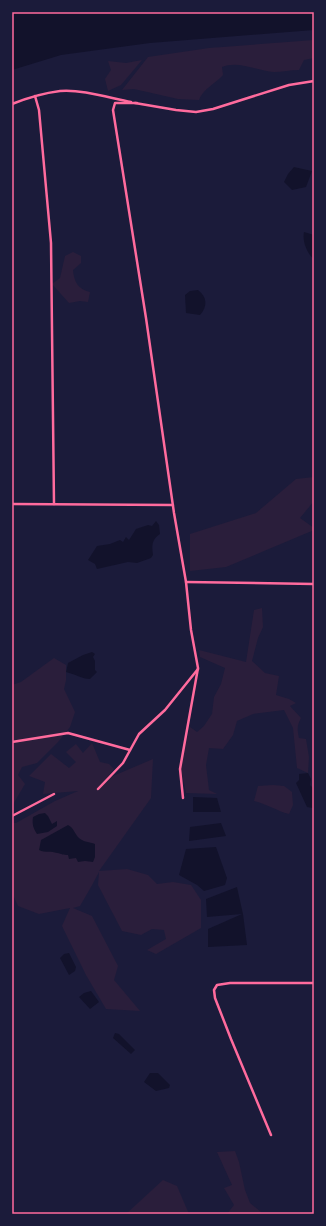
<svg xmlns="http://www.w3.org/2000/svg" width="326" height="1226" viewBox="0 0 326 1226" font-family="Overpass,sans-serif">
	<rect width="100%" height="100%" fill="#1b1b3a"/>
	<!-- green -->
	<g fill="#2a1e3b">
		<path d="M314,40V58L304,60L299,70C291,70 282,72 274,72C258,71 238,60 222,67L223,75C216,83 203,89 199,100L178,99L134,89L122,90L148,57L209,48Z"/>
		<path d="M142,60L121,85L108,91L105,79L111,70L108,61L126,63Z"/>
		<path d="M73,252L81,256V263L73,270C74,282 78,289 90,292L88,302L80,301L69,303L52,284L60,278L65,256Z"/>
		<path d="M314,477V501L300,518L314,528V530L226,567L190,571V534L256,513L296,479Z"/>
		<path d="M262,608L263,627L258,638L252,661L265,673L279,676L276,695L289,699L296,703L290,706L301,718C297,725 297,729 299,738L306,739L309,757L308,773L297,768L293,728L284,710L253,714L237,721L233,735L223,749L209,748L206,765L209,790L217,794L186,793L180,765L190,727L197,732L204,726L212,714L214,697L221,684L225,668L200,657L199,650L246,662L254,610Z"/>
		<path d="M54,658L66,665V680L64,689L75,712L70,727L58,742L37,763L22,767L18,775L25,784L12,806V685L21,682Z"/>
		<path d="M92,743L100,762L109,764L114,769L106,779L153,759L151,798L99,871L127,869L148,875L157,884L173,882L191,885L201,900V928L156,954L147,950L166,939L164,930L152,929L141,935L122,931L98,885L99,872L91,887L80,906L73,908L92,916L118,966L114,980L140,1011L106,1009L86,975L62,926L70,908L39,914L18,906L12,893V823H16L55,801L78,791L43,794L45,782L29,776L51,754L69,768L76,762L66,752L76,744L83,753Z"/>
		<path d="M273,785L284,786L292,792L293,805L289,814C277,811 267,804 254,801L258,786Z"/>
		<path d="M235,1151L239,1162L245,1190L250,1203L261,1212L260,1214H227L234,1205L224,1188L232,1185L217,1152Z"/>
		<path d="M163,1180L177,1186L189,1214H126Z"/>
	</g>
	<!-- water -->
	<g fill="#12122b">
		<path d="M12,12H314V30L150,43L61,55L12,70Z"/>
		<path d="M294,167L312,171L306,187L292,190L284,182L288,174Z"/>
		<path d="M304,232L314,235V259C307,254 302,241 304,232Z"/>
		<path d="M198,290C207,297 208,306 200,315L186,313L185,295L190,291Z"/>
		<path d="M156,521L159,525L160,534C151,540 152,546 153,555L151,558L137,563L128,562L97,569L95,564L88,560L97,546L110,544L120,540L123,542L126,537L129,540L136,529L148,525L152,526Z"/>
		<path d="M92,652L95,654L93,657L95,661V670L97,672L90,679C82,679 75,674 66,672L68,663L83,655Z"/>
		<path d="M308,773L311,779L310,785L313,788V808L307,807L296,783L299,780V774Z"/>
		<path d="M193,797L217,798L221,812H193Z"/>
		<path d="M45,813L48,816L52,824L57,821V826L48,832L37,834C33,828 32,824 33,817L39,814Z"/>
		<path d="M221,823L226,836L189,841L190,827Z"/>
		<path d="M68,825C74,828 74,833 79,838C83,842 90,842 95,844V857L93,862L85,861L78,862L76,858L69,859L68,855C63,855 62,854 57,853C51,851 45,853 39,850L41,840Z"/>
		<path d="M216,847L227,878L225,885L204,891L197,885L179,875L186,849Z"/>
		<path d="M237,887L243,914L247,945L208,947V929L242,914L207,917L206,899Z"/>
		<path d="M69,953L76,967L75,971L69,975L60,958L64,954Z"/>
		<path d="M91,991L99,1002L90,1009L79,997L84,993Z"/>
		<path d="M115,1033L119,1034L135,1050L131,1054L113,1038Z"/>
		<path d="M150,1073H158L170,1085L169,1088L156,1091L144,1082Z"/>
	</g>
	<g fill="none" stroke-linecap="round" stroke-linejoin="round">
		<!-- minor -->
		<g stroke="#ff6b9d" stroke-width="2.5">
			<path d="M35,96L39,110L51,243L54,504"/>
			<path d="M135,103L176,110L196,112L213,109L289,85L314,81"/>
			<path d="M137,103H115L113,110L146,318L174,513L186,582L191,630L198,668L180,769L183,798"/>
			<path d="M12,104C27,98 44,93 60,91C81,89 110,98 131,102"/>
			<path d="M12,504L173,505"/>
			<path d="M186,582L314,584"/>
			<path d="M12,742L68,733L130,750"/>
			<path d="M98,789L123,763L139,734L165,710L198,669"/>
			<path d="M12,816L54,794"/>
			<path d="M271,1135L231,1039L215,998L214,990L217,985L230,983H314"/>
		</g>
	</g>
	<!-- border -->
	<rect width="326" height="1226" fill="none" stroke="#1b1b3a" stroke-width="26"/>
	<rect x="13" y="13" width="300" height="1200" fill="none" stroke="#ff6b9d" stroke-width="1.5"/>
</svg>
